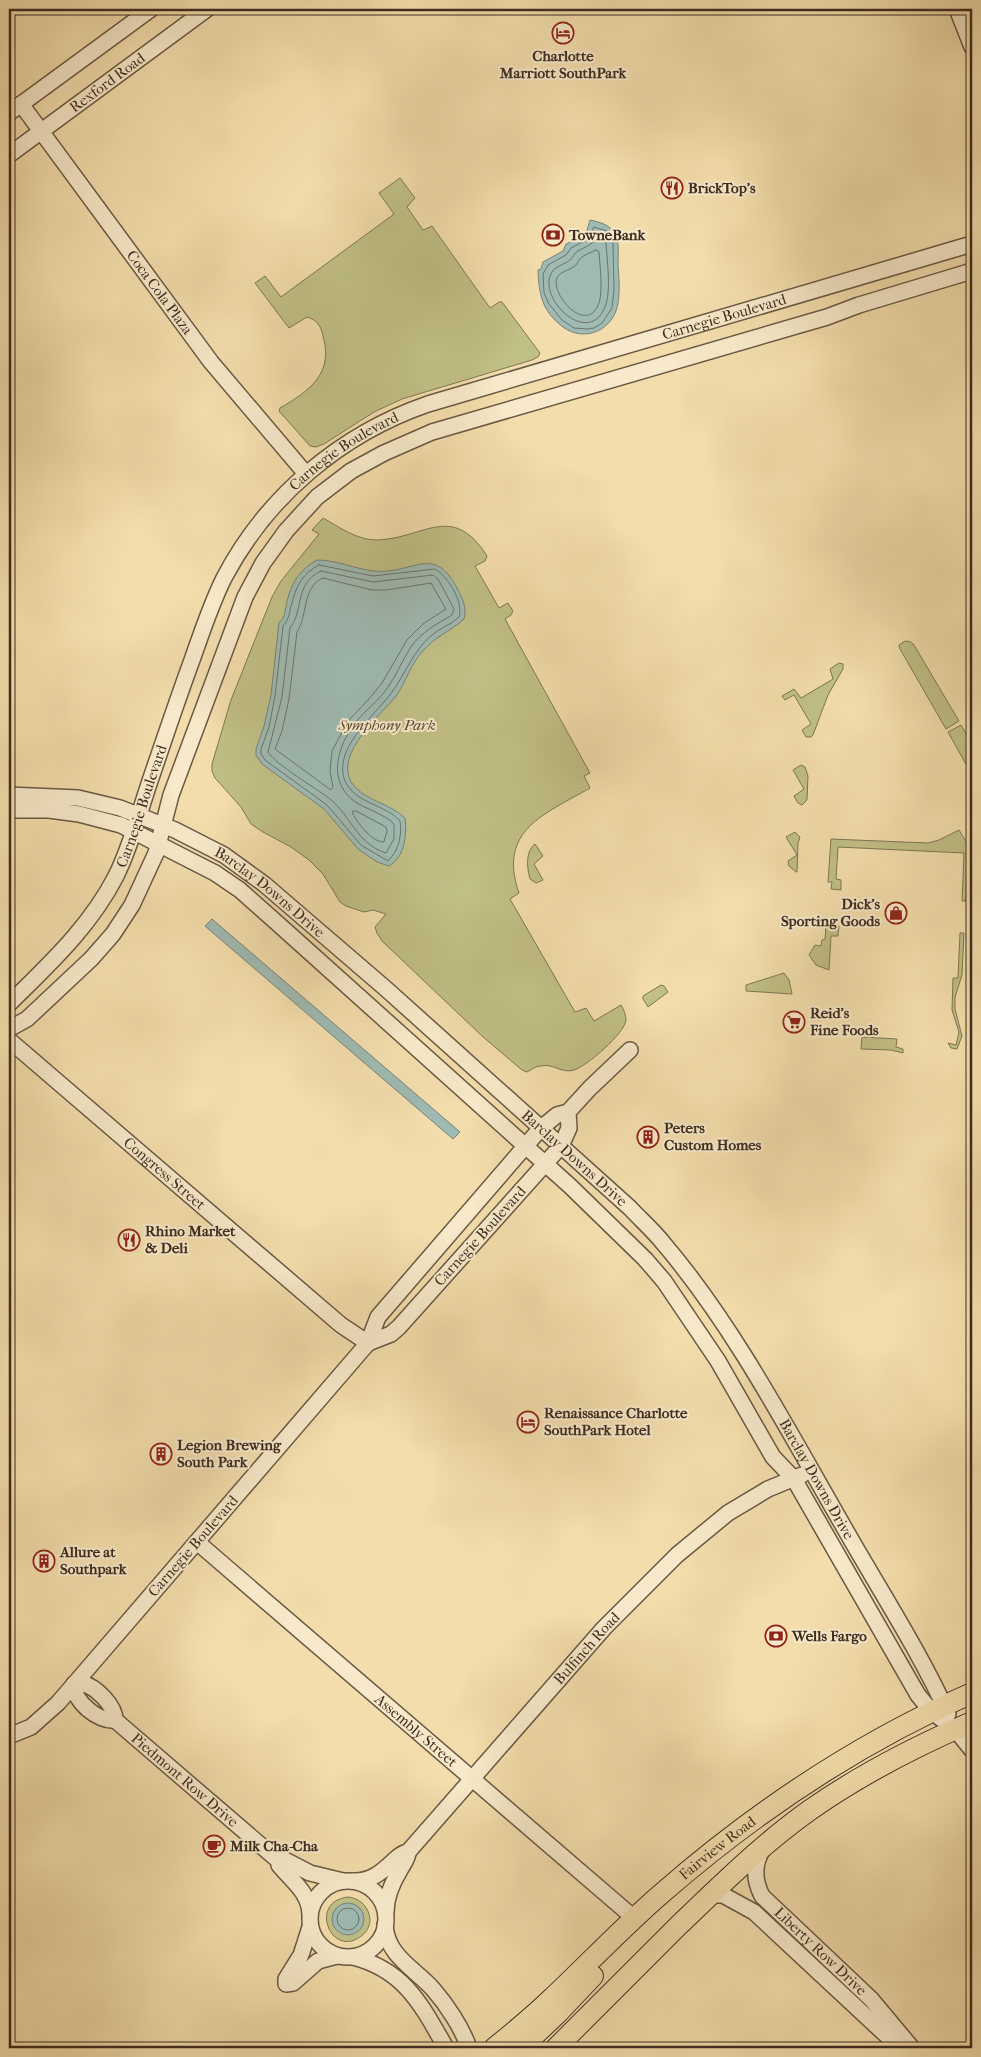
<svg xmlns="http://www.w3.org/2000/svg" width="981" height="2057" viewBox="0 0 981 2057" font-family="'IM FELL French Canon',serif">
	<rect width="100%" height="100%" fill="#f3ddac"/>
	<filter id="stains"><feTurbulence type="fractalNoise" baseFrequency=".004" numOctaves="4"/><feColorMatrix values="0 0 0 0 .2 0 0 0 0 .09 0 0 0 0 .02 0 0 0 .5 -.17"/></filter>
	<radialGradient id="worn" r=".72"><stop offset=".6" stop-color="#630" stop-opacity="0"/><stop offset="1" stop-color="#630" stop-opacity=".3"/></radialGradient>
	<!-- green -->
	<g fill="#c0bf86" stroke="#7e7654">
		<path d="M400,178L415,198L407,207L423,230L432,226L490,308L499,302H502L540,353L538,357L532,360L402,399L374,412L324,444L316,447L310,446L279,411L280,408C309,391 334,374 323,336C321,326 317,320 307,317L289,328L255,283L265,276L281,297L394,214L379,193Z"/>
		<path d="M323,518C339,527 357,540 376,540C424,539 452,501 487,556L485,561L475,566L499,608L508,603L513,611L511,615L505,619L590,773L584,776L590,788C545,814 497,830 519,893L510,899L575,1012L586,1008L594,1021L621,1005C624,1010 626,1015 626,1020C625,1033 587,1066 574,1070C562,1074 553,1063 541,1066C536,1066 531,1070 527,1072L522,1070L482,1036L382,941L377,933L375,927L386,914L373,910L364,912L346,906L340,902L323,874L309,860L291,847L263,832L251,824L241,807L215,778L212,771V764L231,700L272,597L281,581L319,534L312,530Z"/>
		<path d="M905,641L911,642L914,645L959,721L946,729L900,649L899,645Z"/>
		<path d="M839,663L843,664V669L828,695L813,735L811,737H806L802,730L811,724L794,695L785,700L782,696L794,689L801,698L833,679L830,669Z"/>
		<path d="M961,725L972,744V775L948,732Z"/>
		<path d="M801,765L805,767L808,776L807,800L802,805L798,803L794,796L804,789L793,770Z"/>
		<path d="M959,830L970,848L966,901H962L964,853L838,847L836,879L841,880V890L831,889L832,882H828L831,839L928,843L939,840Z"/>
		<path d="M795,832L800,837L798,843L797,872H796L789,866L788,861L797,855L786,837Z"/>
		<path d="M535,844L543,856L534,864L543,880L536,883L530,879C527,868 525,852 535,844Z"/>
		<path d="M826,925L839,926L838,936H831L829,970L816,965L809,955L815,945L821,946L822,940L825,939Z"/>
		<path d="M960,933H964L962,975L955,997V1009L962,1036L957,1049L951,1048L948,1043L956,1045L959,1032L952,1010L953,978H958Z"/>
		<path d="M784,973L789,980L792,994L746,991V985Z"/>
		<path d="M661,985L664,986L668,992L648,1007L643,999V996Z"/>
		<path d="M862,1037L897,1039L896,1047L903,1049V1053L891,1050L861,1049Z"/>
		<path d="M349,1897C361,1899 370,1908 370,1921C369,1928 366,1933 360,1937C330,1958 308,1900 349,1897Z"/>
	</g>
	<!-- water -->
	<g fill="#9ebab2" stroke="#778178">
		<path d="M590,220C599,222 608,224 614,232C620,241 618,255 618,265C619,278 620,291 618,303C614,330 585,343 563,327C542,311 539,295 538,270L541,269L543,262L563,251L566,244L586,234Z"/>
		<path d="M317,560C337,560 355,569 374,571C413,575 434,542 458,590C463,600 467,608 464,619C451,631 434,637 422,652C411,664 406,681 397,695C381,715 335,752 351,782C362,800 390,803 405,818C407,834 405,857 389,866L377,862L358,849L324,809L262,764L256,755V749L264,726L271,695L279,623C286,616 285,610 287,601C292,582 300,569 317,560Z"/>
		<path d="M212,919L460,1132L453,1139L205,926Z"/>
		<circle cx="348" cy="1919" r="16"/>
	</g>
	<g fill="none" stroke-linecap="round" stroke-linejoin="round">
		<!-- shore -->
		<g stroke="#6e736a" stroke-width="1">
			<path d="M594,227L607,231L613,242L614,290L612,308L602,323L594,328L587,329L574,328L562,320L549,304L544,293L543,274L548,265L566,255L571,248L590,238Z"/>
			<path d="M598,235L603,236L606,243C607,259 611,289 606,304C592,348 541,304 550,276C553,266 564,265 570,260C574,257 574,253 578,251C586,246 594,245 598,235Z"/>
			<path d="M596,250L599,252C600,266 603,291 599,303C586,338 547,290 558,276C562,271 570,270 575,266C578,263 579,259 582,257C586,254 592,252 596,250Z"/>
			<path d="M319,565L373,576L435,569C448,576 464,603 459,617C451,625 439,628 431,636C413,651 406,673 392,692C376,715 328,751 347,785C359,804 386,805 400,821C402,836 399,850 388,861L361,845L327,805L265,760L261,754V749L269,727L275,696L283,626C290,618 289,612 292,603C296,586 303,573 319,565Z"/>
			<path d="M321,571L373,582L433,575L438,579L454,609L452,615C437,624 421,632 411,647C402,660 397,675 388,687C379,701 365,710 355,723C342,740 331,767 342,787C352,808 379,809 394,824V839L386,853C357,844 351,816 330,799C316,788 276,765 268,752L282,697L290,628C304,611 294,583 321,571Z"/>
			<path d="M323,578L372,590H386L431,583L446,609L423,624L407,640L382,683L369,699L348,721L332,751L330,771L333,787L331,790L275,749L282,731L289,699L297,632C308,616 302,586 323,578Z"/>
			<path d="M353,811H356L386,827L387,831L384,842C372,842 359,825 353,814Z"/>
			<circle cx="348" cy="1919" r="11"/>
		</g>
		<!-- minor casing -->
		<g stroke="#6a5844" stroke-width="18">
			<g id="minor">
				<path d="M957,9L972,47"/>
				<path id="s1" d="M21,104L211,362L306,474"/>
				<path d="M9,113L151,9"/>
				<path id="s2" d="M9,155L207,9"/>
				<path id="s3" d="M9,795L78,798L120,808L175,830L224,855L264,884L385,988L630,1208C641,1220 654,1231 664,1244C733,1325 788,1430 841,1522C877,1586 918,1648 948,1714"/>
				<path d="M9,810H49L79,814L121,825L215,873L240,890L276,922L570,1186L645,1259L664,1281L718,1361L773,1457L794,1479L918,1695L932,1712L955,1729L972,1750"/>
				<path id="s4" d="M9,1004C49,964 90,927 116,876C132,844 140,809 152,775C165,737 178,698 192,660C202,632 211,604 224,578C267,496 341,434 428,404L972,244"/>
				<path d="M9,1029L27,1019L91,959L113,934L132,905L156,853L171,795L245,597L263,563L286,531L317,497L351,471L384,453L432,432L827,317L859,305L972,271"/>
				<path id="s5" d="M9,1040L341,1325L368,1343L58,1703L31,1727L9,1736"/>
				<path d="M568,1112L569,1128L561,1146L399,1327L391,1334L368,1343L378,1317L541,1128L557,1115L568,1112L590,1088L630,1050"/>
				<path id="s6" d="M197,1542L634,1918"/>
				<path d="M82,1683C96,1687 115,1705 115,1720C98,1722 73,1701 74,1684Z"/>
				<path id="s7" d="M115,1720L279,1861"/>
				<path id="s8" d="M763,1849C753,1864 754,1880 762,1896L871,1999L912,2048"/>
				<path id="s9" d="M408,1852L604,1628L677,1555L728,1513L768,1489L802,1475"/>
				<circle cx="348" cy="1919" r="38"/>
				<path d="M353,1881C383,1882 393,1854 408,1852C408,1859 403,1864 400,1870C392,1883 386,1897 386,1912"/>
				<path d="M707,1898L714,1895H723L754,1912L900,2048"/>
				<path d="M310,1914C309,1892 292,1881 279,1865V1861L283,1859L310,1873L343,1881"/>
				<path d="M385,1925C387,1956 414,1968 433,1989C447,2005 462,2028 469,2048"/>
				<path d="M310,1927L301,1955L286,1979V1984L293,1983L318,1961L337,1956"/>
				<path d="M353,1957C405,1970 422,2006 446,2048"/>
			</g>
		</g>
		<!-- major casing -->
		<g stroke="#3d2c21" stroke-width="22">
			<g id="major">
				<path id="s10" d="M494,2048C514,2032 533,2016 552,1998C588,1964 623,1927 661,1894C755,1812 858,1743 972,1693"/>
				<path d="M521,2048L557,2014L593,1976"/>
				<path d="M556,2048C597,2007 638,1966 679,1925C721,1885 762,1844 810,1810C860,1775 916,1746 972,1722"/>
			</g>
		</g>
		<!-- minor -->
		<use href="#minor" stroke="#f7e9c9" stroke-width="15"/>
		<!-- major -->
		<use href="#major" stroke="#f3ddac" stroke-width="20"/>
	</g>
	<!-- icons -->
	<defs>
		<g id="hotel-ring" transform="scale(1.125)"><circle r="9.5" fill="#f7e9c9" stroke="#8f2418" stroke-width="1.5"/><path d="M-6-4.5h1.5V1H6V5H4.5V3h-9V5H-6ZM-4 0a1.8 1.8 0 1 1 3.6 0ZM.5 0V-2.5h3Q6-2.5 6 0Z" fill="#8f2418"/></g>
		<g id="restaurant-ring" transform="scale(1.125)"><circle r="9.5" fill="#f7e9c9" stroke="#8f2418" stroke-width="1.5"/><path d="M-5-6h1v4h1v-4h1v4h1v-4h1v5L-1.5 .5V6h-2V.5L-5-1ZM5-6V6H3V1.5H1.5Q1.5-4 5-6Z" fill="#8f2418"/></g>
		<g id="bank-ring" transform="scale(1.125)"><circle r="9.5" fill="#f7e9c9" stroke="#8f2418" stroke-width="1.5"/><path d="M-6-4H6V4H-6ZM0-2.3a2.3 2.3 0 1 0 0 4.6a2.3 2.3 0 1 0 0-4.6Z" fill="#8f2418"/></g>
		<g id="shop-ring" transform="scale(1.125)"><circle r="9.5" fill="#f7e9c9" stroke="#8f2418" stroke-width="1.5"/><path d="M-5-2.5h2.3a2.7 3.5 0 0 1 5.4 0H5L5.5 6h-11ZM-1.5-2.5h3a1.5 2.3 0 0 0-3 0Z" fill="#8f2418"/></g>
		<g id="supermarket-ring" transform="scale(1.125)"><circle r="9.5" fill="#f7e9c9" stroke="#8f2418" stroke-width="1.5"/><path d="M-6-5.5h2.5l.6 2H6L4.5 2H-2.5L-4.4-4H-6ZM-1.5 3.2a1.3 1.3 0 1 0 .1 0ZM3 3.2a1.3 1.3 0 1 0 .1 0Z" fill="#8f2418"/></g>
		<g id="building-ring" transform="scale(1.125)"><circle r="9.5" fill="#f7e9c9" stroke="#8f2418" stroke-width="1.5"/><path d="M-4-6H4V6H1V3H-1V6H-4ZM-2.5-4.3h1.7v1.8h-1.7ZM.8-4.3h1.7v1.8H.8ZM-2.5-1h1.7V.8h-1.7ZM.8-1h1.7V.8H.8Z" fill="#8f2418"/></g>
		<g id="cafe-ring" transform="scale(1.125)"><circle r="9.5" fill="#f7e9c9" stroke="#8f2418" stroke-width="1.5"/><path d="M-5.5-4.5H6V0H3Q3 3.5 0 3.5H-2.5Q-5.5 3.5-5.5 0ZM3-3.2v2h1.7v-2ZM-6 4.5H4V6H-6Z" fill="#8f2418"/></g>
	</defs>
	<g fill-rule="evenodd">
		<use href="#hotel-ring" x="563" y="33"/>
		<use href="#restaurant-ring" x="672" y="188"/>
		<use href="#bank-ring" x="553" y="235"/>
		<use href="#shop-ring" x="896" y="913"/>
		<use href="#supermarket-ring" x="794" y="1022"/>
		<use href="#building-ring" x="648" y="1137"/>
		<use href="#restaurant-ring" x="129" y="1240"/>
		<use href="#hotel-ring" x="528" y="1422"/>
		<use href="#building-ring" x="161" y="1454"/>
		<use href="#building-ring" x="44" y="1561"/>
		<use href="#bank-ring" x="776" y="1636"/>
		<use href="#cafe-ring" x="214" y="1846"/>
	</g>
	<g text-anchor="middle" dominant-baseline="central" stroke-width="4" stroke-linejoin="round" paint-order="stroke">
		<!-- poi labels -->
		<g font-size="15" font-weight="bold" fill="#3d2c21" stroke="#f7e9c9" text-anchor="start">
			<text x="563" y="56" text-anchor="middle">Charlotte<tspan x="563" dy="17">Marriott SouthPark</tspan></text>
			<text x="688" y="188">BrickTop's</text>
			<text x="569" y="235">TowneBank</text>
			<text x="880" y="904" text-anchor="end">Dick's<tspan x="880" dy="17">Sporting Goods</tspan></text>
			<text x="810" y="1013">Reid's<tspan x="810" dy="17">Fine Foods</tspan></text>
			<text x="664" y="1128">Peters<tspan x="664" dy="17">Custom Homes</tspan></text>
			<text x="145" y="1231">Rhino Market<tspan x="145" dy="17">&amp; Deli</tspan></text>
			<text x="544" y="1413">Renaissance Charlotte<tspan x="544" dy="17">SouthPark Hotel</tspan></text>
			<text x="177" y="1445">Legion Brewing<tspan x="177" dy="17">South Park</tspan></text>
			<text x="60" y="1552">Allure at<tspan x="60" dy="17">Southpark</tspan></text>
			<text x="792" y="1636">Wells Fargo</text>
			<text x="230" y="1846">Milk Cha-Cha</text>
		</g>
		<!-- street labels -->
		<g font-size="15" fill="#3d2c21" stroke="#f7e9c9">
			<text stroke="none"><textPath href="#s2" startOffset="122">Rexford Road</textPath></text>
			<text stroke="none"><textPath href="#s1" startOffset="234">Coca Cola Plaza</textPath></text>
			<text stroke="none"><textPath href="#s4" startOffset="1068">Carnegie Boulevard</textPath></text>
			<text stroke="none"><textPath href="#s4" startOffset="662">Carnegie Boulevard</textPath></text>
			<text stroke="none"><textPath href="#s4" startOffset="242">Carnegie Boulevard</textPath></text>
			<text stroke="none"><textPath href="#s3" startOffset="285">Barclay Downs Drive</textPath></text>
			<text stroke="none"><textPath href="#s3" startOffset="690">Barclay Downs Drive</textPath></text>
			<text stroke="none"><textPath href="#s5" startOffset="205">Congress Street</textPath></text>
			<text transform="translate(480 1236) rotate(-48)">Carnegie Boulevard</text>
			<text stroke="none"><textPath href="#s3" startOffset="1095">Barclay Downs Drive</textPath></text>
			<text transform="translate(193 1546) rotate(-49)">Carnegie Boulevard</text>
			<text stroke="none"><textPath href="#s9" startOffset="271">Bulfinch Road</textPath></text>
			<text stroke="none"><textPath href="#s6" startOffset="289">Assembly Street</textPath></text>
			<text stroke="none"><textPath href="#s7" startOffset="92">Piedmont Row Drive</textPath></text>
			<text stroke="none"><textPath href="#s10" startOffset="300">Fairview Road</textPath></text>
			<text stroke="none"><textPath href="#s8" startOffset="130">Liberty Row Drive</textPath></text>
		</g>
		<!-- park labels -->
		<g font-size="15" font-style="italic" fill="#574935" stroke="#f7e9c9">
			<text x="387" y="725">Symphony Park</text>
		</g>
	</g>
	<!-- margin -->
	<rect width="981" height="2057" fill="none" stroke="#f3ddac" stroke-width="30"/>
	<rect x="10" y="10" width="961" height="2037" fill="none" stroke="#3d2c21" stroke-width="2.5"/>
	<rect x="15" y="15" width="951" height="2027" fill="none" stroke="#3d2c21"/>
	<rect width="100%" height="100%" filter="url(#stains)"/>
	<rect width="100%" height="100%" fill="url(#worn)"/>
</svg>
